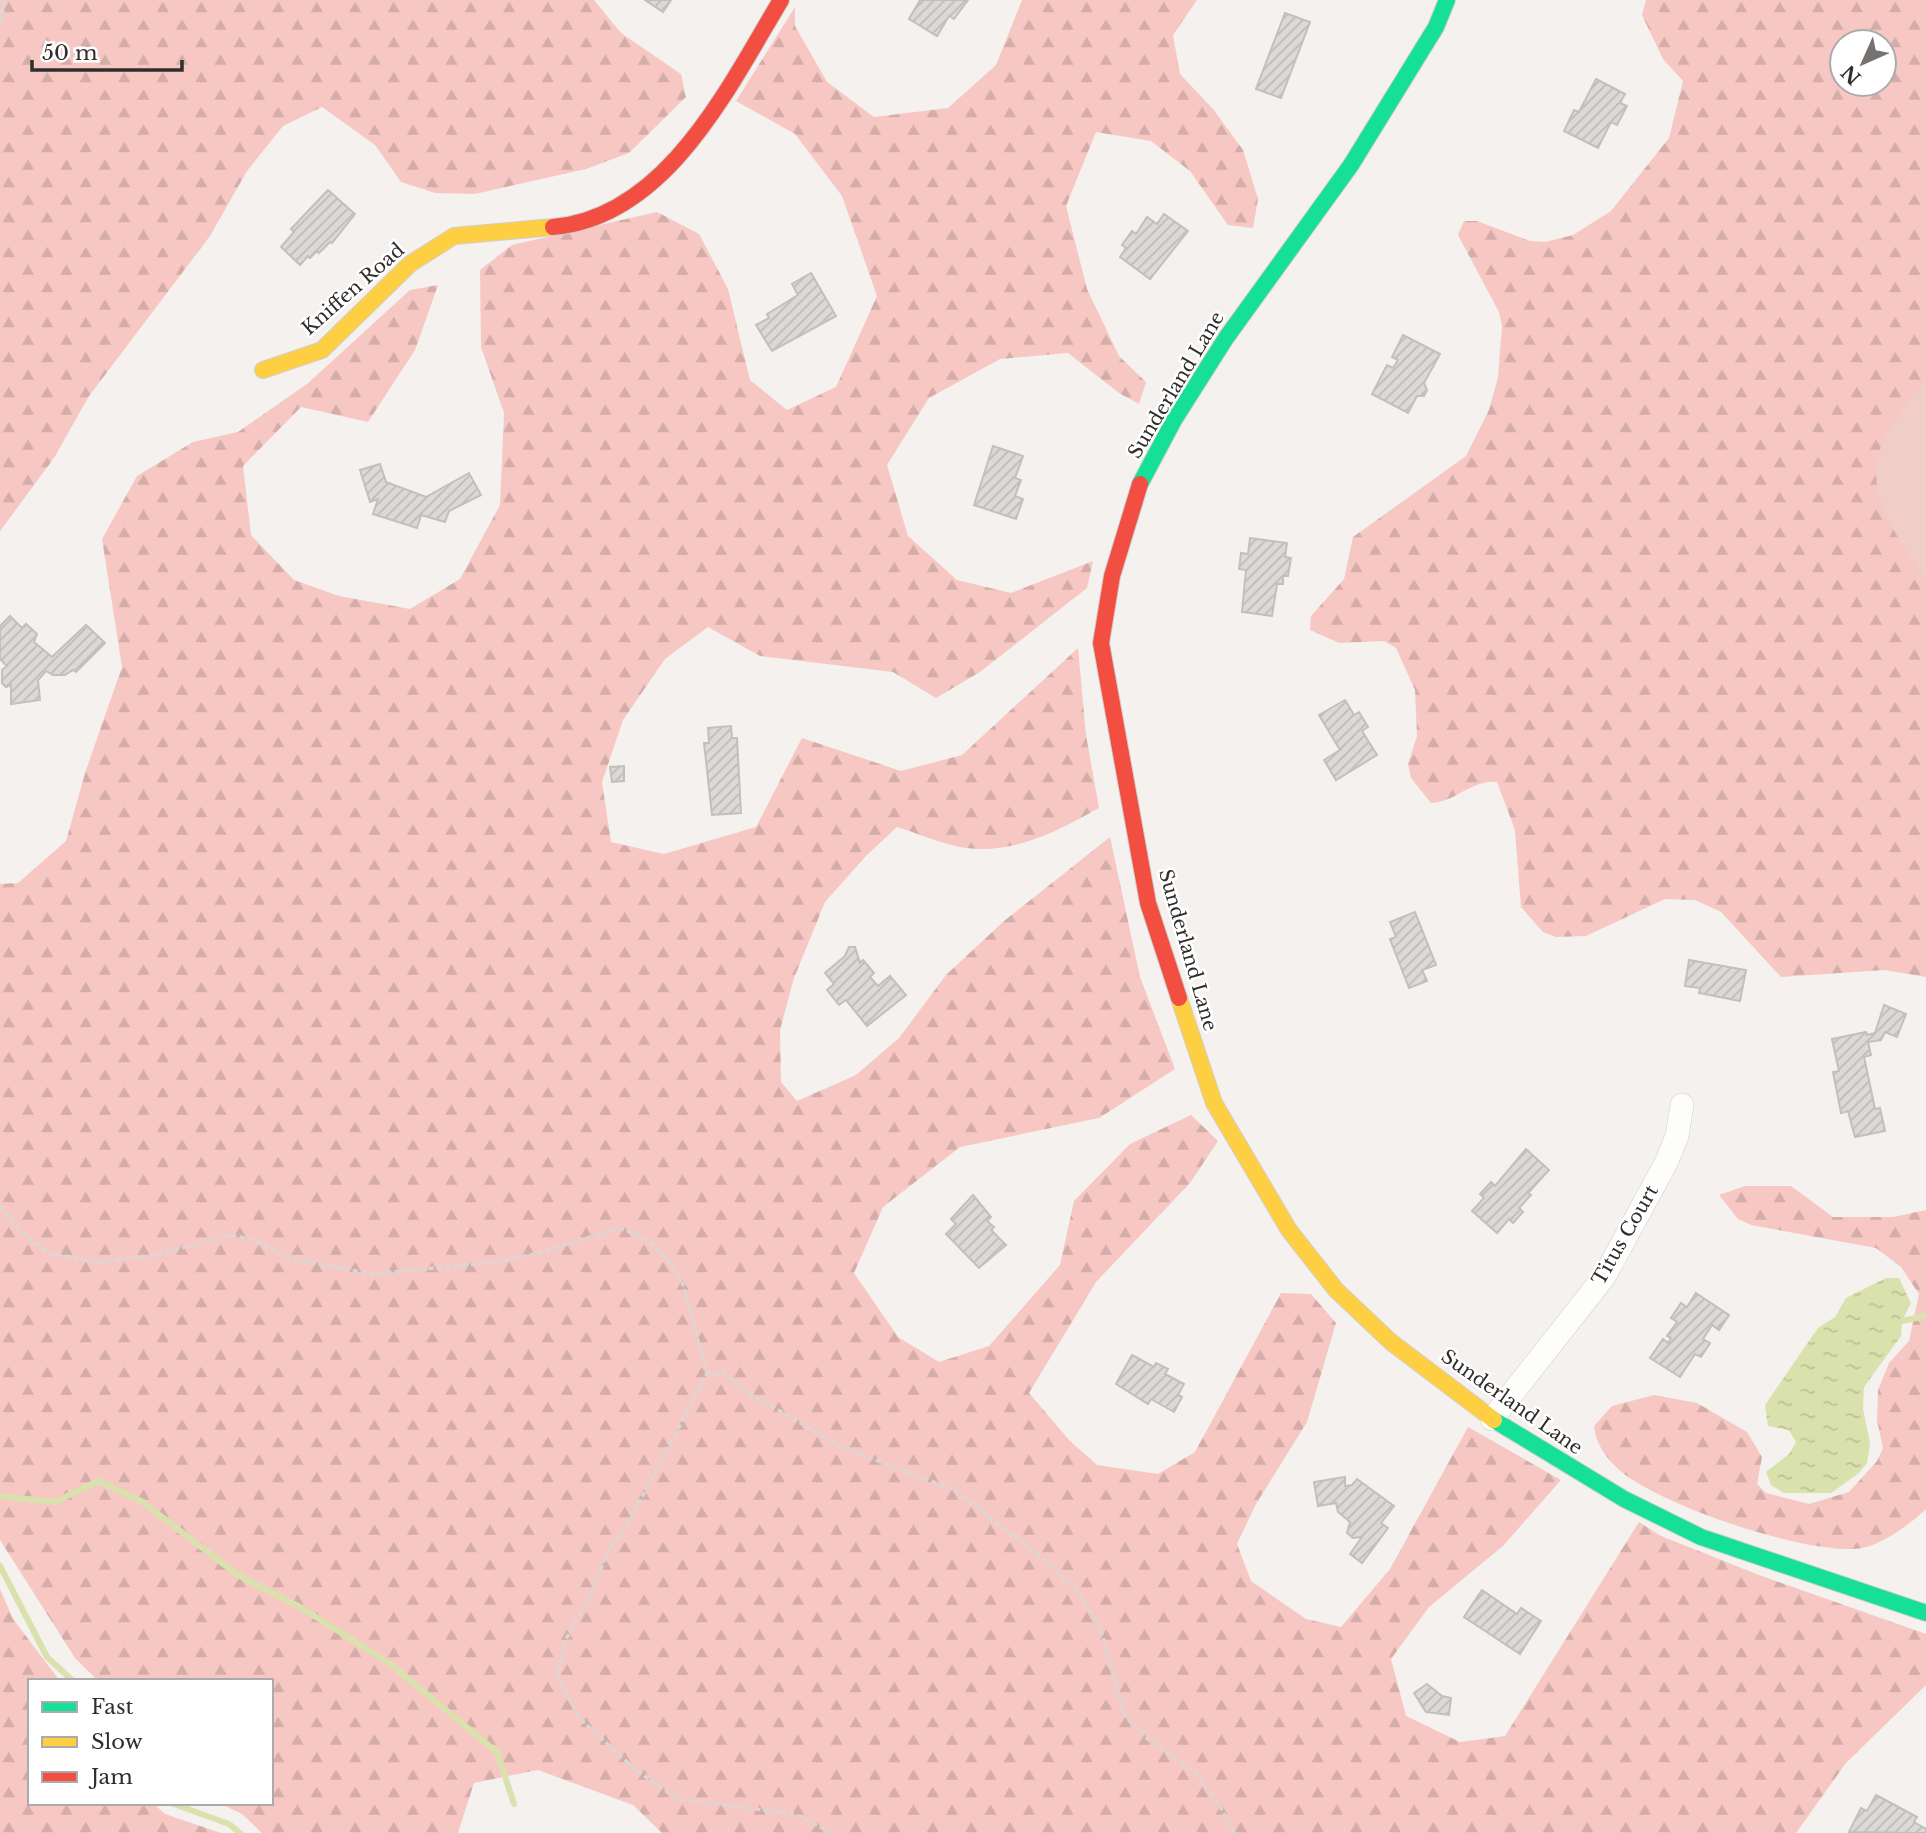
<svg xmlns="http://www.w3.org/2000/svg" width="1926" height="1833" viewBox="0 0 1926 1833" font-family="'Libre Baskerville',serif">
	<defs>
		<pattern id="forest-firs" width="22" height="20" patternUnits="userSpaceOnUse" patternTransform="scale(1.75)"><rect width="22" height="20" fill="#f7c8c3"/><path d="M5 1l3.5 6h-7zM16 11l3.5 6h-7z" fill="#d4aca8"/></pattern>
		<pattern id="water-ripples" width="26" height="14" patternUnits="userSpaceOnUse" patternTransform="scale(1.75)"><rect width="26" height="14" fill="#d9e2ac"/><path d="M2 4q2-2 4 0t4 0M15 11q2-2 4 0t4 0" fill="none" stroke="#bbc294"/></pattern>
		<pattern id="building-hatch" width="6" height="6" patternUnits="userSpaceOnUse" patternTransform="scale(1.75)"><rect width="6" height="6" fill="#dcdad8"/><path d="M-1 1l2-2M0 6l6-6M5 7l2-2" fill="none" stroke="#bdbbba"/></pattern>
	</defs>
	<rect width="100%" height="100%" fill="#f4f1ee"/>
	<!-- green -->
	<path fill="#f0cdc9" d="M1926,355V583L1827,486Z"/>
	<!-- forest -->
	<g fill="url(#forest-firs)" fill-rule="evenodd">
		<path d="M0,0H594L621,33L681,74L686,97L629,153L586,169L475,194L435,193L401,182L375,145L322,107L283,126L247,171L210,236L89,396L54,458L0,531Z"/>
		<path d="M1022,0H1197L1173,35L1180,74L1213,109L1243,150L1258,199L1253,228L1228,225L1190,171L1151,141L1096,132L1066,206L1087,289L1119,356L1146,382L1139,404L1119,393L1068,353L1000,359L929,398L887,465L908,536L957,580L1011,593L1093,561L1087,588L980,672L936,698L893,672L760,656L708,627L665,659L623,720L602,782L611,842L664,854L756,827L802,738L901,771L962,755L1078,648L1086,735L1099,808C1056,832 1011,856 960,847C939,843 917,833 897,827L866,856L825,902L794,978L780,1030L781,1082L797,1101L856,1075L899,1038L946,975L1004,921L1110,837L1140,977L1175,1069L1099,1118L960,1147L883,1207L854,1273L898,1337L939,1362L989,1346L1060,1265L1074,1201L1130,1144L1191,1115L1218,1141L1190,1183L1096,1282L1029,1393L1070,1441L1097,1465L1158,1474L1195,1452L1281,1293L1311,1294L1336,1323L1307,1422L1256,1504L1237,1544L1251,1581L1306,1619L1341,1627L1390,1569L1468,1427L1561,1480L1503,1546L1429,1607L1391,1659L1406,1716L1460,1742L1505,1736L1639,1522L1661,1536L1759,1575L1926,1634V1685L1846,1763L1796,1833H662L633,1805L538,1770L474,1783L458,1833H262L242,1814L219,1803H271V1681H98L75,1658L0,1540V884L18,883L66,841L86,770L122,667L102,539L137,476L193,442L238,432L307,384L410,290L438,285L415,350L368,422L301,407L243,466L251,535L294,580L339,596L410,609L460,579L500,505L504,413L481,347L480,270L512,245L657,212L699,234L728,289L750,380L787,410L836,387L877,296L842,196L795,134L736,101L795,7V26L827,82L874,117L948,108L996,65Z"/>
		<path d="M1646,0H1926V381C1885,432 1857,462 1892,527C1902,545 1912,561 1926,576V977L1884,970L1781,977L1721,912L1695,900L1665,899L1586,936L1556,937L1543,932L1521,907L1515,830L1497,782C1472,779 1456,802 1431,803L1411,778L1408,764L1417,736L1415,690L1396,648L1384,641L1339,643L1310,630L1311,616L1344,579L1353,537L1466,456L1489,410L1498,377L1502,326L1499,312L1458,235L1464,221H1477L1530,241L1545,242L1573,235L1611,211L1669,138L1683,81L1663,59L1642,15ZM1884,42V84H1842V42Z"/>
		<path d="M1745,1186H1791L1833,1217H1893L1926,1210V1509C1912,1523 1883,1544 1862,1548C1812,1557 1653,1504 1616,1467C1604,1455 1596,1443 1594,1426L1612,1406L1654,1395L1697,1403L1747,1432L1762,1457L1757,1484L1766,1493L1809,1504L1849,1492L1877,1461L1883,1448L1877,1420L1878,1390L1889,1363L1909,1341L1919,1294L1901,1267L1876,1248L1751,1225L1738,1219L1719,1195Z"/>
		<path d="M0,1589L13,1619L60,1681H30V1803H153L165,1814L221,1833H0Z"/>
	</g>
	<!-- water -->
	<path fill="url(#water-ripples)" d="M1886,1278H1899L1911,1303L1902,1321L1901,1336L1864,1387L1863,1409L1870,1443L1867,1463L1859,1473L1831,1493H1784L1771,1485L1766,1472L1789,1454L1796,1442L1789,1430L1768,1426L1765,1405L1818,1328L1835,1317L1846,1298Z"/>
	<g fill="none" stroke-linecap="round" stroke-linejoin="round">
		<!-- stream -->
		<g stroke="#d9e2ac" stroke-width="6">
			<path d="M1902,1321L1926,1316"/>
			<path d="M0,1496L55,1502L98,1481L141,1501L238,1575L300,1607L389,1663L497,1752L514,1804"/>
			<path d="M0,1566L47,1657L73,1681"/>
			<path d="M171,1803L229,1824L240,1833"/>
		</g>
	</g>
	<!-- building -->
	<g fill="url(#building-hatch)" stroke="#c2c0be" stroke-width="2">
		<path d="M645,0H671L663,12Z"/>
		<path d="M920,0H968L954,19L949,16L937,36L909,19Z"/>
		<path d="M1285,13L1310,22L1281,98L1256,89Z"/>
		<path d="M1596,79L1625,94L1620,103L1627,106L1617,125L1611,122L1598,148L1564,131L1574,110L1579,112Z"/>
		<path d="M328,190L355,214L332,243L330,242L319,253L317,251L310,258L308,256L300,265L281,247L294,232L291,229Z"/>
		<path d="M1164,214L1188,231L1150,279L1120,257L1126,248L1122,245L1132,231L1136,234L1147,217L1157,224Z"/>
		<path d="M811,273L836,316L772,351L756,325L769,318L767,314L798,295L792,284Z"/>
		<path d="M1403,335L1440,354L1424,383L1427,390L1424,396H1417L1408,413L1372,394L1387,365L1393,368L1398,360L1392,357Z"/>
		<path d="M993,446L1023,456L1015,478L1021,480L1015,496L1023,499L1016,519L974,505Z"/>
		<path d="M380,464L386,482L426,497L469,473L481,495L449,511L445,522L421,515L417,528L373,514L378,499L370,502L360,470Z"/>
		<path d="M1250,538L1287,543L1285,557L1291,558L1288,576H1283V584H1277L1272,616L1242,612L1246,570L1239,569L1241,553L1248,554Z"/>
		<path d="M10,616L22,628L26,624L37,634L34,642L52,657L86,625L105,643L76,672L73,670L65,675H53L46,671L38,680L40,700L11,704V685L6,687L2,683V670L7,666L0,659V626Z"/>
		<path d="M1345,700L1354,715L1359,712L1368,727L1362,731L1377,755L1336,780L1324,760L1340,750L1319,715Z"/>
		<path d="M731,726L732,738H737L741,813L712,815L704,743H709L708,728Z"/>
		<path d="M624,766V781L612,782L610,767Z"/>
		<path d="M1415,912L1436,965L1422,970L1427,981L1409,988L1390,939L1396,937L1390,922Z"/>
		<path d="M849,947H855L860,963L863,960L874,973L870,977L878,986L890,976L906,995L867,1026L846,1000L839,1005L827,990L834,984L825,973L845,956Z"/>
		<path d="M1689,960L1746,970L1740,1001L1699,993L1700,988L1685,986Z"/>
		<path d="M1884,1005L1906,1014L1897,1037L1885,1032L1881,1040L1868,1042L1871,1055L1864,1057L1875,1109L1880,1108L1885,1131L1855,1137L1848,1111L1841,1113L1833,1072L1839,1071L1832,1039L1866,1032L1867,1035L1875,1033Z"/>
		<path d="M1526,1149L1549,1170L1528,1193L1531,1195L1519,1208L1523,1212L1513,1223L1509,1219L1497,1233L1472,1211L1484,1198L1480,1194L1491,1182L1495,1186Z"/>
		<path d="M973,1195L991,1217L987,1221L994,1227L991,1230L1006,1245L979,1268L946,1234L956,1224L951,1219Z"/>
		<path d="M1696,1293L1729,1315L1719,1330L1712,1325L1703,1339L1710,1343L1701,1357L1695,1354L1680,1377L1650,1358L1663,1339L1668,1343L1671,1338L1667,1336L1677,1322L1671,1318L1681,1303L1687,1307Z"/>
		<path d="M1132,1355L1154,1367L1156,1363L1168,1369L1165,1374L1184,1384L1178,1395L1182,1397L1174,1412L1151,1399L1148,1404L1116,1384Z"/>
		<path d="M1345,1477V1486L1352,1485L1357,1479L1394,1506L1381,1523L1388,1528L1362,1563L1350,1554L1362,1537L1353,1538L1347,1533L1350,1522L1338,1512L1336,1503L1318,1506L1314,1482Z"/>
		<path d="M1482,1590L1517,1614L1521,1608L1541,1621L1520,1654L1464,1617Z"/>
		<path d="M1427,1684L1442,1696L1451,1698L1449,1715L1426,1712L1414,1693Z"/>
		<path d="M1876,1795L1917,1817L1914,1822L1926,1829V1833L1849,1832L1861,1808L1867,1811Z"/>
	</g>
	<g fill="none" stroke-linecap="round" stroke-linejoin="round">
		<!-- street casing -->
		<g stroke="#d1cfcd" stroke-width="24">
			<path id="street" d="M1492,1419L1604,1277L1666,1163L1677,1136L1682,1105"/>
		</g>
		<!-- fast casing -->
		<g stroke="#d1cfcd" stroke-width="18">
			<g id="fast">
				<path d="M1140,484L1174,420L1226,338L1351,165L1436,27L1447,0"/>
				<path d="M1494,1420L1624,1499L1701,1537L1926,1613"/>
			</g>
		</g>
		<!-- slow casing -->
		<g stroke="#d1cfcd" stroke-width="18">
			<g id="slow">
				<path d="M263,370L322,350L410,264L454,236L553,227"/>
				<path d="M1179,998L1214,1103L1289,1230L1336,1290L1391,1342L1494,1420"/>
			</g>
		</g>
		<!-- jam casing -->
		<g stroke="#d1cfcd" stroke-width="18">
			<g id="jam">
				<path d="M553,227C667,217 729,86 781,0"/>
				<path d="M1140,484L1112,576L1101,643L1148,903L1179,998"/>
			</g>
		</g>
		<!-- path -->
		<g stroke="#d8d8d6" stroke-width="3.5" stroke-dasharray="5 3.5" stroke-linecap="butt">
			<path d="M0,22L5,0"/>
			<path d="M0,1206L19,1230L50,1254L100,1262L151,1256L230,1235L254,1240L288,1258L371,1274L487,1263L536,1254L619,1228L642,1236L662,1253L682,1281L707,1374"/>
			<path d="M832,1833L795,1814L677,1799L635,1769L580,1719L557,1676L566,1639L589,1598L610,1547L630,1520L707,1374L724,1373L754,1396L842,1447L954,1490L1045,1560L1078,1592L1100,1627L1125,1716L1149,1740L1194,1772L1218,1802L1234,1833"/>
		</g>
		<!-- street -->
		<use href="#street" stroke="#fdfdfc" stroke-width="23"/>
		<!-- fast -->
		<use href="#fast" stroke="#16e098" stroke-width="16"/>
		<!-- slow -->
		<use href="#slow" stroke="#ffcf43" stroke-width="16"/>
		<!-- jam -->
		<use href="#jam" stroke="#f24e42" stroke-width="16"/>
	</g>
	<g text-anchor="middle" dominant-baseline="central" stroke-width="5" stroke-linejoin="round" paint-order="stroke">
		<!-- street labels -->
		<g font-size="19" fill="#302e2c" stroke="#fff">
			<text transform="translate(353 289) rotate(-41)">Kniffen Road</text>
			<text transform="translate(1176 385) rotate(-59)">Sunderland Lane</text>
			<text transform="translate(1188 950) rotate(74)">Sunderland Lane</text>
			<text transform="translate(1625 1235) rotate(-60)">Titus Court</text>
			<text transform="translate(1512 1402) rotate(35)">Sunderland Lane</text>
		</g>
	</g>
	<!-- legend -->
	<rect x="28" y="1679" width="245" height="126" fill="#ffffff" stroke="#acabab" stroke-width="2"/>
	<rect x="42" y="1702" width="35" height="10" fill="#16e098" stroke="#acabab" stroke-width="2"/>
	<text x="91" y="1714" font-size="21" fill="#302e2c">Fast</text>
	<rect x="42" y="1737" width="35" height="10" fill="#ffcf43" stroke="#acabab" stroke-width="2"/>
	<text x="91" y="1749" font-size="21" fill="#302e2c">Slow</text>
	<rect x="42" y="1772" width="35" height="10" fill="#f24e42" stroke="#acabab" stroke-width="2"/>
	<text x="91" y="1784" font-size="21" fill="#302e2c">Jam</text>
	<!-- north arrow -->
	<g transform="translate(1863 63) rotate(225)"><circle r="33" fill="#ffffff" stroke="#acabab" stroke-width="2"/>
	<path d="M0-5L12 26L0 18L-12 26Z" fill="#757270"/>
	<text y="-10" font-size="19" font-weight="bold" text-anchor="middle" fill="#302e2c">N</text>
	</g>
	<!-- scale -->
	<path d="M32 60v10h150v-10" fill="none" stroke="#302e2c" stroke-width="3.5"/>
	<text x="42" y="60" font-size="21" fill="#302e2c" stroke="#ffffff" stroke-width="5" paint-order="stroke">50 m</text>
</svg>
